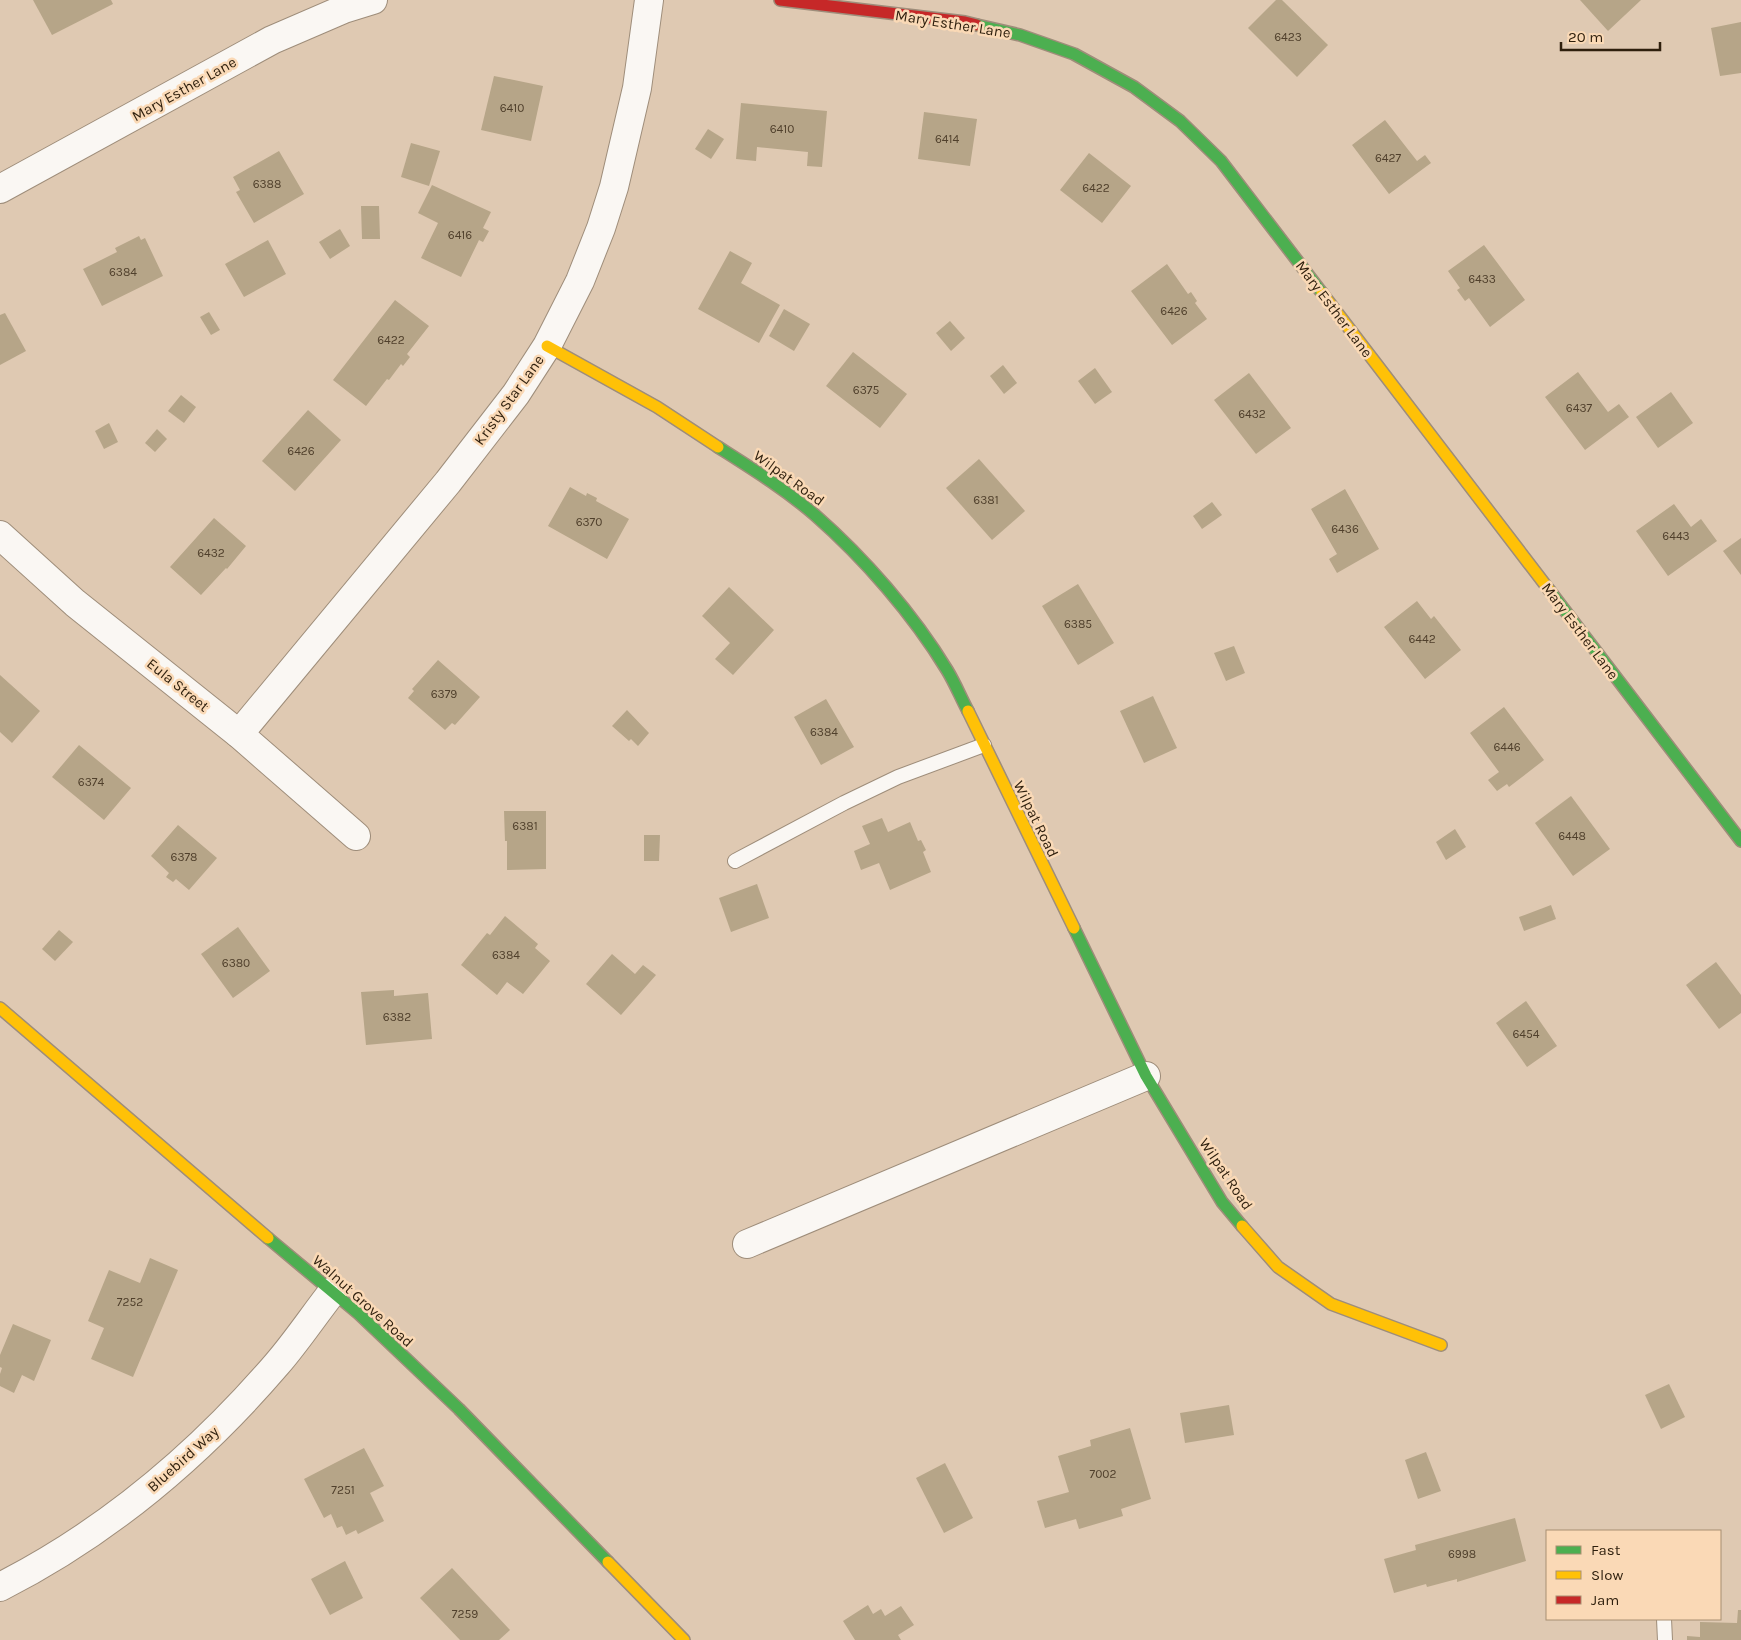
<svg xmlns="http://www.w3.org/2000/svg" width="1741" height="1640" viewBox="0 0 1741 1640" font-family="Karla,sans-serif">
	<rect width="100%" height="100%" fill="#dfc9b2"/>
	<!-- building -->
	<g fill="#b6a588">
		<path d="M33,0H111L113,4L52,35Z"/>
		<path d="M1276,0H1282L1328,45L1297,77L1248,28Z"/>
		<path d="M1580,0H1641L1608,31Z"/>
		<path d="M1741,22V73L1720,76L1711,28Z"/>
		<path d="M494,76L543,86L531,141L481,130Z"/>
		<path d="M741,103L827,111L822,167L807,166L808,152L757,147L756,161L736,159Z"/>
		<path d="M924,112L977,119L970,166L918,159Z"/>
		<path d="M1385,120L1417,161L1425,155L1431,163L1389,194L1352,145Z"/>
		<path d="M708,129L724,139L711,159L695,149Z"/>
		<path d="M411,143L440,151L429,186L401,177Z"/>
		<path d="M279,151L304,194L254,223L236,192L240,190L233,177Z"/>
		<path d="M1089,153L1131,186L1102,223L1060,190Z"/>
		<path d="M432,185L491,212L483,228L489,231L483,242L479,240L461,277L421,258L438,223L418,213Z"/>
		<path d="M361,206H379L380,239H362Z"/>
		<path d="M340,229L350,246L330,259L319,242Z"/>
		<path d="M139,236L141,240L145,238L163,276L102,306L83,269L117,252L115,248Z"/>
		<path d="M268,240L286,274L244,297L225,264Z"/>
		<path d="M1484,245L1525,300L1490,327L1469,298L1465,301L1457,290L1460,288L1448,271Z"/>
		<path d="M730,251L752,263L741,283L780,305L759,343L698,309Z"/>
		<path d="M1167,264L1188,294L1191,292L1197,301L1195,303L1207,319L1172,345L1131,291Z"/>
		<path d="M395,300L429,326L407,354L410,357L403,366L401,364L389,380L387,379L366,406L333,380Z"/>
		<path d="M784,309L810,324L794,351L769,336Z"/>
		<path d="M209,312L220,330L211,335L200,317Z"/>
		<path d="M5,313L26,351L0,365V315Z"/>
		<path d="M950,321L965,338L951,351L936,333Z"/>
		<path d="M853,352L907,394L880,428L826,386Z"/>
		<path d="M1003,365L1017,383L1004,394L990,376Z"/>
		<path d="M1095,368L1112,392L1095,404L1078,381Z"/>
		<path d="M1578,372L1608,412L1619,404L1629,417L1585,450L1545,397Z"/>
		<path d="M1249,373L1291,428L1256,454L1214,400Z"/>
		<path d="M1671,392L1693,423L1658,448L1636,417Z"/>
		<path d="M181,395L196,407L184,423L168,411Z"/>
		<path d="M308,410L341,440L295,491L262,461Z"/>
		<path d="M109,423L118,442L104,449L95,431Z"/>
		<path d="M157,429L167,439L155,452L145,443Z"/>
		<path d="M979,459L1025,511L992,540L946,488Z"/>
		<path d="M570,487L586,496L587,493L597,498L596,501L629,519L607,559L548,526Z"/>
		<path d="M1345,489L1379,549L1337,573L1329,559L1337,554L1311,509Z"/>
		<path d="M1212,502L1222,515L1202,529L1193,516Z"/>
		<path d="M1674,504L1691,527L1701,519L1717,541L1668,576L1636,531Z"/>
		<path d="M214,518L246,546L227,569L226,568L201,595L170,567Z"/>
		<path d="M1741,538V575L1723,551Z"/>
		<path d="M1078,584L1114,643L1078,665L1042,606Z"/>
		<path d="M729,587L774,630L733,675L715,659L730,643L702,616Z"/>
		<path d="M1417,601L1431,619L1434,616L1461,650L1425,679L1384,627Z"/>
		<path d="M1234,646L1245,673L1226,681L1214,653Z"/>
		<path d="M438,660L480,697L455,725L452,723L445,730L408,698L414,691L412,689Z"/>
		<path d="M0,675L40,711L12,743L0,732Z"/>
		<path d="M1153,696L1177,748L1144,763L1120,711Z"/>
		<path d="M826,699L854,747L821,765L794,717Z"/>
		<path d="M1504,707L1544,760L1509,787L1507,784L1497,791L1488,780L1499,772L1470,733Z"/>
		<path d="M627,710L649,733L638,746L631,739L629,741L612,726Z"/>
		<path d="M79,745L131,788L104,820L52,777Z"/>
		<path d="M1571,796L1610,849L1573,876L1535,823Z"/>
		<path d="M504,811H546V869L507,870V841H505Z"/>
		<path d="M882,818L888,832L910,822L918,841L921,840L926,850L923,852L931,872L890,890L879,863L861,870L854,851L870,844L862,826Z"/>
		<path d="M178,825L217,858L189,890L176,879L173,882L166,877L169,873L151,856Z"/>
		<path d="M1455,829L1466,847L1446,860L1436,842Z"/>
		<path d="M644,835H660L659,861H644Z"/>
		<path d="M757,884L769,918L731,932L719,898Z"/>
		<path d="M1551,905L1556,919L1524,931L1519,917Z"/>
		<path d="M505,916L538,944L535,948L550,961L523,994L507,982L497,995L461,965L487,933L490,935Z"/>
		<path d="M238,927L270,971L233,998L201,954Z"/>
		<path d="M59,930L73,942L55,961L42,949Z"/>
		<path d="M612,954L635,974L643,965L656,975L621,1015L586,984Z"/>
		<path d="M1716,962L1741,995V1013L1719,1029L1686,985Z"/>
		<path d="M394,990V996L428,993L432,1039L366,1045L361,992Z"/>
		<path d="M1526,1001L1557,1046L1527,1067L1496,1023Z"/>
		<path d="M150,1258L178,1270L133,1377L91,1359L104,1328L88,1321L109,1270L140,1283Z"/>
		<path d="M13,1324L51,1340L34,1381L22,1375L14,1393L0,1386V1374L2,1368L0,1367V1355Z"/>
		<path d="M1669,1384L1685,1417L1661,1429L1645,1395Z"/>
		<path d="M1229,1405L1234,1435L1185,1443L1180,1413Z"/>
		<path d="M1130,1428L1151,1499L1121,1509L1123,1516L1079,1529L1076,1519L1045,1528L1037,1501L1069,1492L1058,1456L1091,1446L1090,1440Z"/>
		<path d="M364,1448L384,1486L370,1493L384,1521L358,1534L356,1530L346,1535L342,1526L337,1528L331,1514L324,1518L304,1479Z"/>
		<path d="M1426,1452L1441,1491L1418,1499L1405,1460Z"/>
		<path d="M945,1463L973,1518L944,1533L916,1478Z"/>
		<path d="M1515,1518L1526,1561L1457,1582V1579L1427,1587L1426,1584L1394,1593L1384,1559L1416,1550L1415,1545Z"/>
		<path d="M345,1561L363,1598L330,1615L311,1579Z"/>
		<path d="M452,1568L510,1630L499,1640H460L420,1598Z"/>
		<path d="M868,1605L873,1614L881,1609L885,1616L901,1606L914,1625L898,1635L901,1640H855L843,1621Z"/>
		<path d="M1738,1610H1741V1640H1687V1636L1700,1637V1622L1737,1623Z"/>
	</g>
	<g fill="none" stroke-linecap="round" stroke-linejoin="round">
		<!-- lane casing -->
		<g stroke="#9e8d7a" stroke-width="16">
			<g id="lane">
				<path d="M735,861L844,803L898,777L984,745"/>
				<path d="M1664,1619L1665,1640"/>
			</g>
		</g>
		<!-- street casing -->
		<g stroke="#9e8d7a" stroke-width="30">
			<g id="street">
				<path d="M0,189L272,40L344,9L373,0"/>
				<path d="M0,535L75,603L239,734L356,836"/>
				<path d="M239,734L448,482L516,394L547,346L580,281L601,228L614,187L637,88L649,0"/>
				<path d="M747,1244L1146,1076"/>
				<path d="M0,1587C108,1532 198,1456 277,1364C297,1341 314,1315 333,1291"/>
			</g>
		</g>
		<!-- fast casing -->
		<g stroke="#9e8d7a" stroke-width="14">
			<g id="fast">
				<path d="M977,25L1020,35L1074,54L1134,87L1180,121L1221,161L1322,293"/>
				<path d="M718,447C751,468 785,489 815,515C864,558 913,614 947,670C955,683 961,698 968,711"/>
				<path d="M1550,591L1741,841"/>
				<path d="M1074,928L1146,1076L1222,1202L1242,1226"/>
				<path d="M268,1238L359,1314L459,1409L608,1562"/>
			</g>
		</g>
		<!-- slow casing -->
		<g stroke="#9e8d7a" stroke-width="14">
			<g id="slow">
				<path d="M1322,293L1550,591"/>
				<path d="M547,346L657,407L718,447"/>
				<path d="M968,711L1074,928"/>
				<path d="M0,1008L268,1238"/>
				<path d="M1242,1226L1278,1267L1331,1304L1441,1345"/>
				<path d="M608,1562L684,1640"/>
			</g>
		</g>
		<!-- jam casing -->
		<g stroke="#9e8d7a" stroke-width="14">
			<path id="jam" d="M780,0L965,22L977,25"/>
		</g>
		<!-- lane -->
		<use href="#lane" stroke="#faf7f3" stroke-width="14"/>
		<!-- street -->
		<use href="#street" stroke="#faf7f3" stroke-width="28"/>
		<!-- fast -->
		<use href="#fast" stroke="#4caf50" stroke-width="11"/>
		<!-- slow -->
		<use href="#slow" stroke="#ffc107" stroke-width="11"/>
		<!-- jam -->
		<use href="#jam" stroke="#c62828" stroke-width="11"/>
	</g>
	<g text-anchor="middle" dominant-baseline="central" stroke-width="5" stroke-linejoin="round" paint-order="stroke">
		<!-- number labels -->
		<g font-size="12" fill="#50402c">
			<text x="1288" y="37">6423</text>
			<text x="512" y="108">6410</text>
			<text x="782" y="129">6410</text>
			<text x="947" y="139">6414</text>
			<text x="1388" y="158">6427</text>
			<text x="267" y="184">6388</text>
			<text x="1096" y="188">6422</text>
			<text x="460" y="235">6416</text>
			<text x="123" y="272">6384</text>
			<text x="1482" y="279">6433</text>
			<text x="1174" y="311">6426</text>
			<text x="391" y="340">6422</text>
			<text x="866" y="390">6375</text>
			<text x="1579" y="408">6437</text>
			<text x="1252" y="414">6432</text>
			<text x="301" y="451">6426</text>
			<text x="986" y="500">6381</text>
			<text x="589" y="522">6370</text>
			<text x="1345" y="529">6436</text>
			<text x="1676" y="536">6443</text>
			<text x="211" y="553">6432</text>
			<text x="1078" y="624">6385</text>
			<text x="1422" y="639">6442</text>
			<text x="444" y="694">6379</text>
			<text x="824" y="732">6384</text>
			<text x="1507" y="747">6446</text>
			<text x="91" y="782">6374</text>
			<text x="525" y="826">6381</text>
			<text x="1572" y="836">6448</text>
			<text x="184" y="857">6378</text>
			<text x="506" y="955">6384</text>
			<text x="236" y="963">6380</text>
			<text x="397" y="1017">6382</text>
			<text x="1526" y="1034">6454</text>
			<text x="130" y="1302">7252</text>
			<text x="1103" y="1474">7002</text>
			<text x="343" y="1490">7251</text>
			<text x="1462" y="1554">6998</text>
			<text x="465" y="1614">7259</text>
		</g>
		<!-- street labels -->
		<g font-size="15" fill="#2e1f0d" stroke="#fad9b6">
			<text transform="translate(953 24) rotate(9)">Mary Esther Lane</text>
			<text transform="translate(184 89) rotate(-29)">Mary Esther Lane</text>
			<text transform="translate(1334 309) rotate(53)">Mary Esther Lane</text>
			<text transform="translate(509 400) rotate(-54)">Kristy Star Lane</text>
			<text transform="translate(789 478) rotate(36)">Wilpat Road</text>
			<text transform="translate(1580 631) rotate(53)">Mary Esther Lane</text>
			<text transform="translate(178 685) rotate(39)">Eula Street</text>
			<text transform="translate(1036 819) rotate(64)">Wilpat Road</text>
			<text transform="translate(1226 1174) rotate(56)">Wilpat Road</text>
			<text transform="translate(363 1301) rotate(42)">Walnut Grove Road</text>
			<text transform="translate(183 1459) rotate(-42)">Bluebird Way</text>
		</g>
	</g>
	<!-- legend -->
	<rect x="1546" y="1530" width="175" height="90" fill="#fad9b6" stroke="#a88f72"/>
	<rect x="1556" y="1546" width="25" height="8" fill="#4caf50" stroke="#a88f72"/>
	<text x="1591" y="1555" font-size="15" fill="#2e1f0d">Fast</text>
	<rect x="1556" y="1571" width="25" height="8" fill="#ffc107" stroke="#a88f72"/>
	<text x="1591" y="1580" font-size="15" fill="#2e1f0d">Slow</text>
	<rect x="1556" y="1596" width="25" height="8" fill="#c62828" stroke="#a88f72"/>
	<text x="1591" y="1605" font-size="15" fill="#2e1f0d">Jam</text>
	<!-- scale -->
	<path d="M1561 42v8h99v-8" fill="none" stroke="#2e1f0d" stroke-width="2.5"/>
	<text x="1568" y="42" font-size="15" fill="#2e1f0d" stroke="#fad9b6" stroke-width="4" paint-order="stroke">20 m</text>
</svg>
